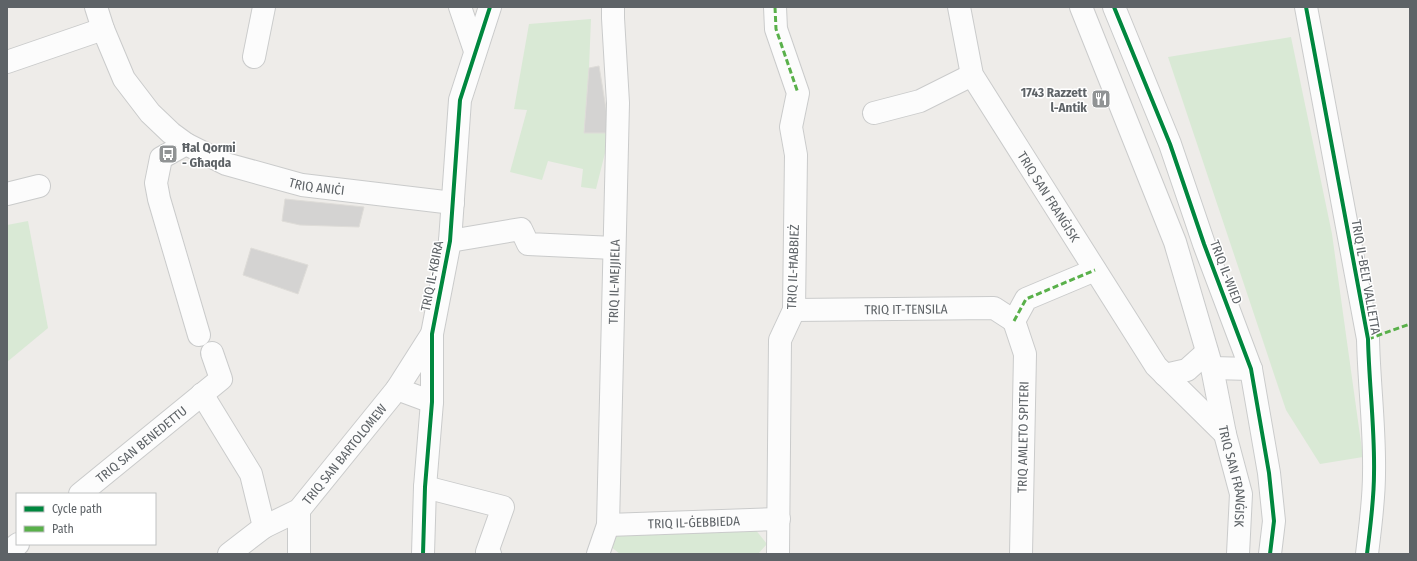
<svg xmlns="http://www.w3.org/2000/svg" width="1417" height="561" viewBox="0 0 1417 561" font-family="'Fira Sans Condensed',sans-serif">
	<rect width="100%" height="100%" fill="#eeece9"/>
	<!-- green -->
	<g fill="#d9e9d5">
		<path d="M591,19L589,68L584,133H610L596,189L581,187L583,169L548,161L542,180L510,172L527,110L514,109L529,24Z"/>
		<path d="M1291,37L1332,234L1363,457L1320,464L1286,410L1168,57Z"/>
		<path d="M28,221L48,328L7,362V225Z"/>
		<path d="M755,529L767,544L758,554H620L610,546L616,535Z"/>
	</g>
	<!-- building -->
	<g fill="#d4d3d2" stroke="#dedcd8">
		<path d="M599,66L610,133H584L589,68Z"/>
		<path d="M285,199L364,207L359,227L300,225L282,221Z"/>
		<path d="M251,248L308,265L298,294L243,275Z"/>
	</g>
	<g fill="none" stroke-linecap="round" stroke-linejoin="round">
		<!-- minor casing -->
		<g stroke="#cacbcb" stroke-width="24">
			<g id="minor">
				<path id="s1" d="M96,7L103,29L124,79L150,113L171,133L186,144L226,164L302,185L453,203"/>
				<path d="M460,7L475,51"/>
				<path d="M775,7L776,29L798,93L791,127L796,155L794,310L780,340L778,554"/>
				<path id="s2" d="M959,7L972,75L1156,366L1225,434"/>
				<path id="s3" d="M1081,7L1175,242L1212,368L1225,434L1241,494L1238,554"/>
				<path d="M1114,7L1170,144L1204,244L1251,369L1269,473L1274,521L1270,554"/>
				<path d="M1306,7L1368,339C1369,384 1375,429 1374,474C1374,501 1370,528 1367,554"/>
				<path d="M254,57L264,7"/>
				<path d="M7,62L103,29"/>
				<path d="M874,113L920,101L972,75"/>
				<path d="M186,144L161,158L156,183L159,199L199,335"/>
				<path d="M7,194L39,186"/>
				<path d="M450,241L521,229L528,244L614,248"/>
				<path id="s4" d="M794,310L994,308L1014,321"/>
				<path d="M1014,321L1025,354L1021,554"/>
				<path d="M1014,321L1026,299L1095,270"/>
				<path d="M1212,368L1251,369"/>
				<path d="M1165,375L1187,370L1207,352"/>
				<path d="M397,389L432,402"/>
				<path d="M202,394L251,474L264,527"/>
				<path d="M425,487L503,507L487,552L490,554"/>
				<path id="s5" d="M80,494L221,379L212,353"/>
				<path d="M299,510V554"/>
				<path id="s6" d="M608,525L779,519"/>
				<path d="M7,553L18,544"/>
				<path id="s7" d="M229,554L264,527L299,510L397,389L432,334"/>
				<path d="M423,554L425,487L432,402V334L450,241L460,100L490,7"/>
				<path id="s8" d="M598,554L608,525L618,103L613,18V7"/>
			</g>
		</g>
		<!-- minor -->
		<use href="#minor" stroke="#fcfcfc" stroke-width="22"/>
		<!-- quiet -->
		<g stroke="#59b04a" stroke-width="3" stroke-dasharray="6 3" stroke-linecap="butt">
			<path d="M775,7L776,29L798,93"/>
			<path d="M1014,321L1026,299L1095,270"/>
			<path d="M1368,339L1410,324"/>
		</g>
		<!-- cycleway casing -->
		<g stroke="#fff" stroke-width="6">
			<g id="cycleway">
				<path d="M1114,7L1170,144L1204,244L1251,369L1269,473L1274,521L1270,554"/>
				<path d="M1306,7L1368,339C1369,384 1375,429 1374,474C1374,501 1370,528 1367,554"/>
				<path d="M423,554L425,487L432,402V334L450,241L460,100L490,7"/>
			</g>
		</g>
		<!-- cycleway -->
		<use href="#cycleway" stroke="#00873e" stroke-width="4"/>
	</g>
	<!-- icons -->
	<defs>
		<g id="restaurant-square" transform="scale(1)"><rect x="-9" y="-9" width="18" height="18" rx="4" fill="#909394" stroke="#fff"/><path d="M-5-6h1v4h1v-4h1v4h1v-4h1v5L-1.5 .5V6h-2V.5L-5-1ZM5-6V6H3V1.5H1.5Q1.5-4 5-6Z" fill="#fff"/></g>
		<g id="bus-square" transform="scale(1)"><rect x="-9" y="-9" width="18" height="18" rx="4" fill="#909394" stroke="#fff"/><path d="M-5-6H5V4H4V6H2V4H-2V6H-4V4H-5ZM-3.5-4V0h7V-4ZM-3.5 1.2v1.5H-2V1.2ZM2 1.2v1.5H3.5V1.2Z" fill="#fff"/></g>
	</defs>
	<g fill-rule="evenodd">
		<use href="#restaurant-square" x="1101" y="99"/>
		<use href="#bus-square" x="168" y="154"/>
	</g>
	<g text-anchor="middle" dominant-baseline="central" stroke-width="3" stroke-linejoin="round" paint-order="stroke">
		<!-- poi labels -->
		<g font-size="13" font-weight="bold" fill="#5e6367" stroke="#fff" text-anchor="end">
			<text x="1087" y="92">1743 Razzett<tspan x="1087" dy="15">l-Antik</tspan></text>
			<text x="182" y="147" text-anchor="start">Ħal Qormi<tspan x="182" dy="15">- Għaqda</tspan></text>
		</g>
		<!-- street labels -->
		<g font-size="13" fill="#5e6367" stroke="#fff">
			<text stroke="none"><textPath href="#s1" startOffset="306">TRIQ ANIĊI</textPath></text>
			<text stroke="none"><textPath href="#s2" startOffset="213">TRIQ SAN FRANĠISK</textPath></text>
			<text transform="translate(793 267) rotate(-88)">TRIQ IL-ĦABBIEŻ</text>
			<text transform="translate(1226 272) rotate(69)">TRIQ IL-WIED</text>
			<text transform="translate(432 276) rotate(-79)">TRIQ IL-KBIRA</text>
			<text transform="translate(1366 277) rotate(80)">TRIQ IL-BELT VALLETTA</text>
			<text stroke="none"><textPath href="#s8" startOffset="274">TRIQ IL-MEJJIELA</textPath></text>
			<text stroke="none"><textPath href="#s4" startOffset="112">TRIQ IT-TENSILA</textPath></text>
			<text transform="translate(1023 437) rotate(-89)">TRIQ AMLETO SPITERI</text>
			<text stroke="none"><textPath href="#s5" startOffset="79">TRIQ SAN BENEDETTU</textPath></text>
			<text stroke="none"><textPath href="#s7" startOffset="155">TRIQ SAN BARTOLOMEW</textPath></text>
			<text stroke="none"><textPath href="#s3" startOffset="495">TRIQ SAN FRANĠISK</textPath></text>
			<text stroke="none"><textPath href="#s6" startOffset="86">TRIQ IL-ĠEBBIEDA</textPath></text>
		</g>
	</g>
	<!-- border -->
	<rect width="1417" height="561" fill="none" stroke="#5e6367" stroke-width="16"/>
	<!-- legend -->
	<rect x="16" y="493" width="140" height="52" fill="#ffffff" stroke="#bfc1c2"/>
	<rect x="24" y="506" width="20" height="6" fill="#00873e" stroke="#bfc1c2"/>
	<text x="52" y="513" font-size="12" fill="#5e6367">Cycle path</text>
	<rect x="24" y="526" width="20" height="6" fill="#59b04a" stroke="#bfc1c2"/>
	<text x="52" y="533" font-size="12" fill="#5e6367">Path</text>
</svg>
